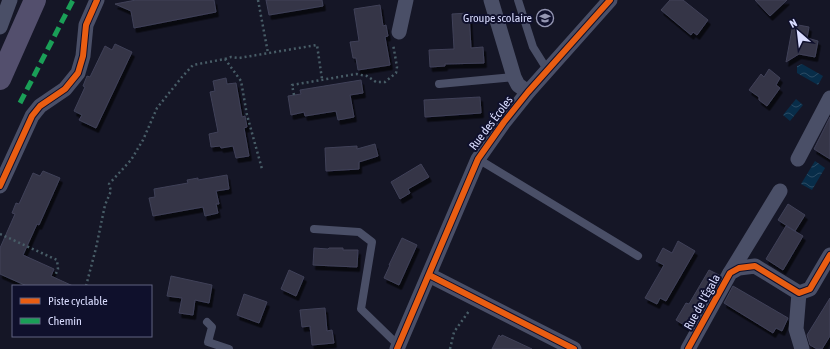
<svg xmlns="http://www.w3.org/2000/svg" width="830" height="349" viewBox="0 0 830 349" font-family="'Asap Condensed',sans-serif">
	<defs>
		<pattern id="water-waves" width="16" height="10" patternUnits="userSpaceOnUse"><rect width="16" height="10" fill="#082d49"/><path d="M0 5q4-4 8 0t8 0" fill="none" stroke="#2b4b64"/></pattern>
		<filter id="shadow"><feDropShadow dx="2.5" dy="4.5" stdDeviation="0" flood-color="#0009"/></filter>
	</defs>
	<rect width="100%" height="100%" fill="#151626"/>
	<!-- water -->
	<g fill="url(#water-waves)">
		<path d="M802,64L823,76L818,85L797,73V66Z"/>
		<path d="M796,99L803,105L790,121L783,115Z"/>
		<path d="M815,161L825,168L812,190L801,184Z"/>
	</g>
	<!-- building -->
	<g fill="#343547" stroke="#404158" filter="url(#shadow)">
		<path d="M136,0H214L216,12L134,28L131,11L115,4Z"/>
		<path d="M266,0H322L323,6L269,15Z"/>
		<path d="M670,0H683L708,20L697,35L693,32L691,35L661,10Z"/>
		<path d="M755,0H787L770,16Z"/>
		<path d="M380,5L383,26L386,25L388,36L385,37L390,65L358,70L356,58H353L350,42L359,41L354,9Z"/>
		<path d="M469,13L471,48L483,47L484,63L445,64V66L430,67L429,50L454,49L452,14Z"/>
		<path d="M793,24L809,27L807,38L818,41L815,57L799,54L786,62Z"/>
		<path d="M115,44L132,52L96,128L79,120L82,115L74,111L85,87L83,86L87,76L90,77L105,46L112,50Z"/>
		<path d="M769,69L780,78L776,85L780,88L767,106L759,100V97L749,90L761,74L764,77Z"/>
		<path d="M226,78L227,84L236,83L242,117L245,116L247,127L244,128L249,156L236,158L233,146L221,148L220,146L211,147L209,134L218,132L210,92L215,91L213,81Z"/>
		<path d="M361,80L363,93L350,95L354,117L338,120L336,111L305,116L304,112L291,115L288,96L301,94L300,90Z"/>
		<path d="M480,97L481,113L425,117L424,100Z"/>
		<path d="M830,117V159L814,149Z"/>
		<path d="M375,144L378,156L359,162V169L326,171L325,148L357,146V149Z"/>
		<path d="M421,164L429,177L408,189L410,193L400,199L391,182Z"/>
		<path d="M43,171L60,178L39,225L37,224L23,255L54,269L51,276L73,286H27L0,274V248L15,214L12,213L16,203L19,204L33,173L40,176Z"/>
		<path d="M227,175L229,189L216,191L219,204H216L218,213L205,216L203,207L153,216L149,198L155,197L154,189L188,183L187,180L198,178V180Z"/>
		<path d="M788,204L805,215L795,231L778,220Z"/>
		<path d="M786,226L803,236L783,270L766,259Z"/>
		<path d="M402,238L417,245L399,285L384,278L390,265H389Z"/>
		<path d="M678,241L695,251L666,301L660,298L657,304L645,298L664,265L656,261L663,248L672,253Z"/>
		<path d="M314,248L328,249L329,248H343V250H358L357,267L313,265Z"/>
		<path d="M289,270L304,277L296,296L281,289Z"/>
		<path d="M709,270L719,275L689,328L676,320L686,303L689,304Z"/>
		<path d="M171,276L212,285L209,303L195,300L193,315L179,313L182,298L167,296Z"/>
		<path d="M733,286L788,318L782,331L776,328L773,333L724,303Z"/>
		<path d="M244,294L267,302L259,323L237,315Z"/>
		<path d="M830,298V336L822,349H817L810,345L807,335Z"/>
		<path d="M325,308L327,331L332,330L334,343L312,345L310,326L302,327L300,310Z"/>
		<path d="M499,335L501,337L502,335L532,349H492Z"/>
	</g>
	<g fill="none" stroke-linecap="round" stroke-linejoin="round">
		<!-- path -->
		<g stroke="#485d67" stroke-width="2.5" stroke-dasharray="2 3" stroke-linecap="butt">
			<path d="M258,0L268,53"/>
			<path d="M225,59L231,57L239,58L317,45L322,79"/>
			<path d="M294,95L292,85L356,74L367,76L376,82H385L396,73L397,67L393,44"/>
			<path d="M0,234L57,260L58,269L55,276"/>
			<path d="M86,286L96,248L105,205L111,191L109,184L131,160L143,140L157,108L182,77L193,65L225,59L241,81L247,115L262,169"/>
			<path d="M450,349L454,332L469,311"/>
		</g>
		<!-- lane -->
		<g stroke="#4a4f67" stroke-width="8">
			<path d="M518,0L533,47L548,71"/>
			<path d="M439,84L514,77"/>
			<path d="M478,159L638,256"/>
			<path d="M314,229L359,232L372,242L361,309L398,345"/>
			<path d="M207,322L212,327L208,342L229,349"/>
		</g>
		<!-- street -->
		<g stroke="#4a4f67" stroke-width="15">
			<path d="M491,0L514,77L518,85L528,92"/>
			<path d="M0,27L10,0"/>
			<path d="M399,32L406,0"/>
			<path d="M798,159L830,98"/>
			<path d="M0,186L32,116L40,106L65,89L78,73L83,56L86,25L97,0"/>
			<path d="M730,273L780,191"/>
			<path d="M429,275L574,349"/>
			<path d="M799,293L796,329L802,349"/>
			<path d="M397,349L478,159L504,122L528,92L610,0"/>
			<path d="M688,349L730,273L739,268L755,266L799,293L810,289L830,255"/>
		</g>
		<!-- primary -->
		<path stroke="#534f6d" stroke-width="22" d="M0,79L35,0"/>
		<!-- quiet -->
		<path stroke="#1a9f57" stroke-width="5" stroke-dasharray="10 5" stroke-linecap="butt" d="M20,103L73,0"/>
		<!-- cycleway casing -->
		<g stroke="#0f102c" stroke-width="8">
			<g id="cycleway">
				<path d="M0,186L32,116L40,106L65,89L78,73L83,56L86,25L97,0"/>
				<path d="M429,275L574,349"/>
				<path d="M397,349L478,159L504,122L528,92L610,0"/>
				<path d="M688,349L730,273L739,268L755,266L799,293L810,289L830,255"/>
			</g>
		</g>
		<!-- cycleway -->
		<use href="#cycleway" stroke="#e95d12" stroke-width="6"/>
	</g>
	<!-- icons -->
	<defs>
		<g id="school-ring" transform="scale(0.9)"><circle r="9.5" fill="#0f102c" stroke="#9597b3" stroke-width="1.5"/><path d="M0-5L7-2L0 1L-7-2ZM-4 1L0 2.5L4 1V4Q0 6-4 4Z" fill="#9597b3"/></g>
	</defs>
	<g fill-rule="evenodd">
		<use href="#school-ring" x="545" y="18"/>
	</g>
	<g text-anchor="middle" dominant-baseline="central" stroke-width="4" stroke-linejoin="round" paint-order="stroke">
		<!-- poi labels -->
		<g font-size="12" fill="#daddff" stroke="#0f102c" text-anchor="end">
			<text x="532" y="18">Groupe scolaire</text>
		</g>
		<!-- street labels -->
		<g font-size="12" fill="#daddff" stroke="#0f102c">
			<text transform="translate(491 123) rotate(-53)">Rue des Écoles</text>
			<text transform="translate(702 302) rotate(-61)">Rue de l'Égala</text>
		</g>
	</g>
	<!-- legend -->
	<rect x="12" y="285" width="140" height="52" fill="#0f102c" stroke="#606280"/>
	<rect x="20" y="298" width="20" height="6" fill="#e95d12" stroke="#606280"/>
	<text x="48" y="305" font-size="12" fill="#daddff">Piste cyclable</text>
	<rect x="20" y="318" width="20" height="6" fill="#1a9f57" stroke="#606280"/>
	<text x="48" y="325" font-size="12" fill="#daddff">Chemin</text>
	<!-- north arrow -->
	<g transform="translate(798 32) rotate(332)" stroke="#0f102c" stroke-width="3" paint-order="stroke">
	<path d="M0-3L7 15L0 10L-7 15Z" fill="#daddff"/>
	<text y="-6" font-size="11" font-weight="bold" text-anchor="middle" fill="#daddff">N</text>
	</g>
</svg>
